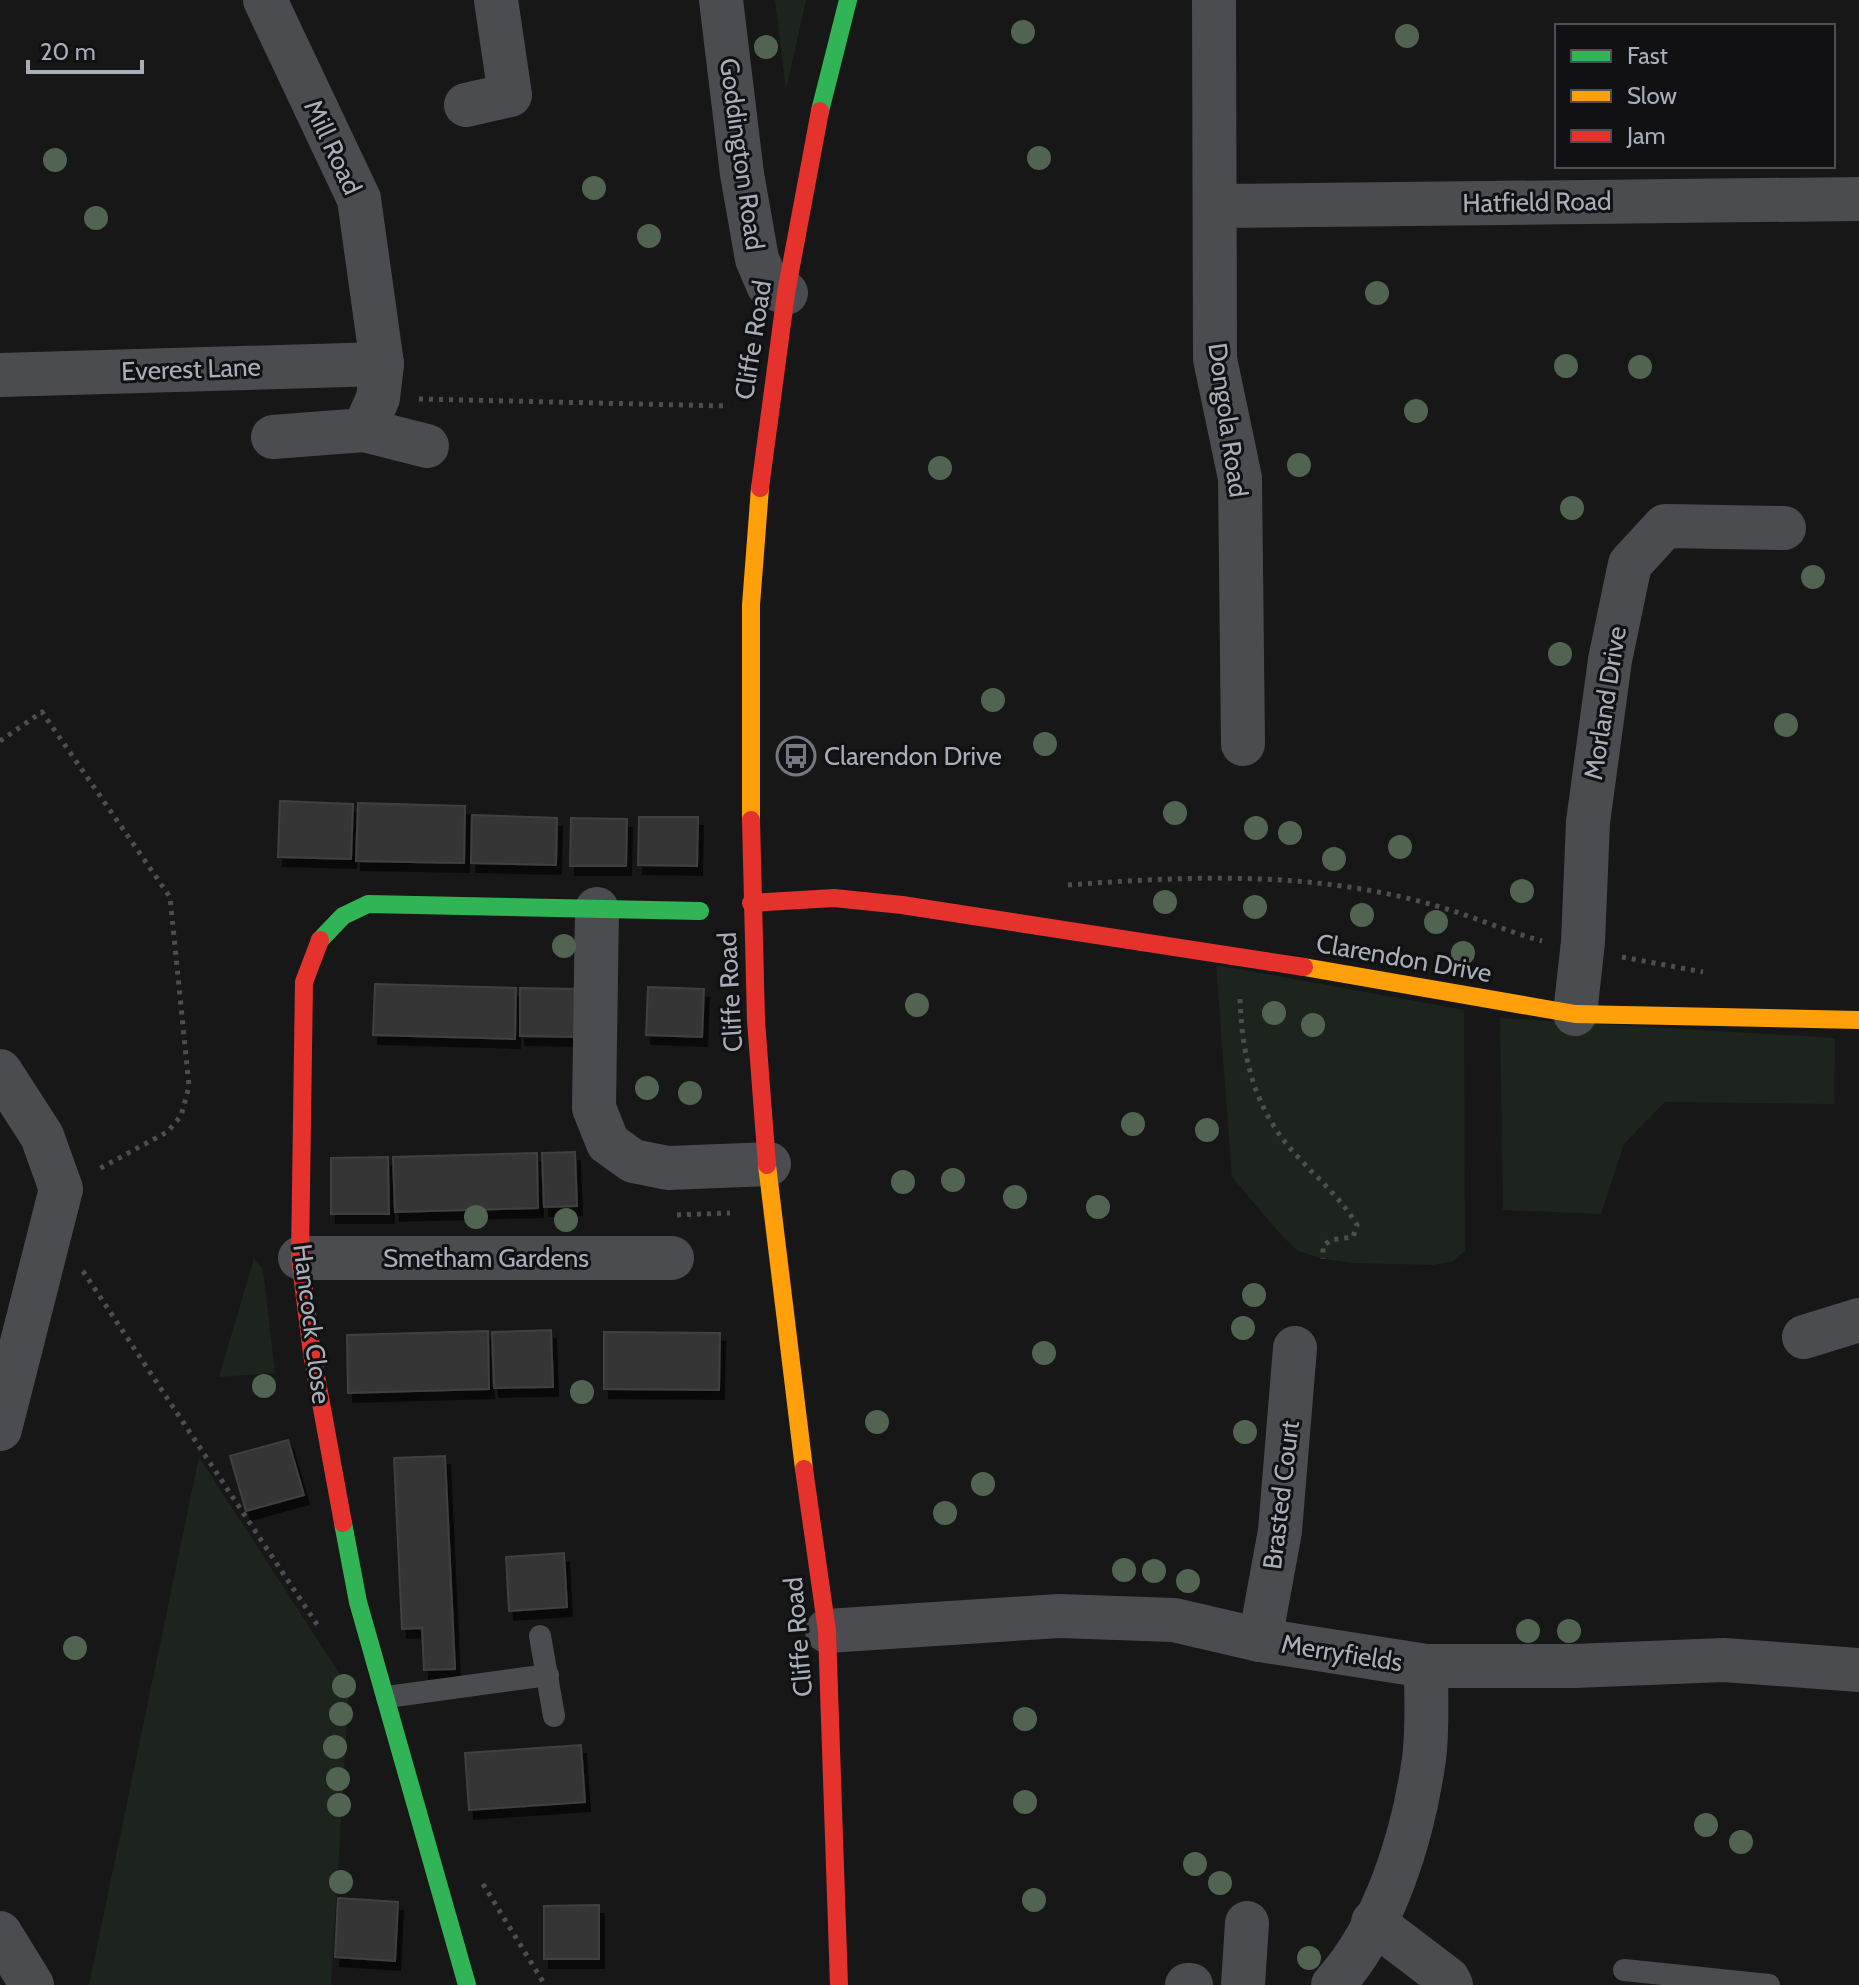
<svg xmlns="http://www.w3.org/2000/svg" width="1859" height="1985" viewBox="0 0 1859 1985" font-family="Cabin,sans-serif">
	<defs>
		<filter id="shadow"><feDropShadow dx="5" dy="9" stdDeviation="0" flood-color="#0009"/></filter>
	</defs>
	<rect width="100%" height="100%" fill="#171717"/>
	<!-- green -->
	<g fill="#1d241e">
		<path d="M775,0H806L786,90Z"/>
		<path d="M1216,965L1464,1010L1465,1251L1453,1261L1433,1265L1353,1263L1323,1259L1298,1251L1282,1236L1232,1177Z"/>
		<path d="M1500,1018L1835,1038L1834,1104L1665,1102L1624,1144L1601,1214L1503,1210Z"/>
		<path d="M254,1258L263,1269L275,1373L219,1377Z"/>
		<path d="M199,1457L349,1688L331,1985H89Z"/>
	</g>
	<!-- building -->
	<g fill="#353536" stroke="#3f4043" stroke-width="2" filter="url(#shadow)">
		<path d="M280,801L353,804L351,859L278,857Z"/>
		<path d="M358,803L465,806L464,863L356,861Z"/>
		<path d="M472,815L557,818L556,865L471,863Z"/>
		<path d="M639,817H698L697,866L638,865Z"/>
		<path d="M571,818L627,819L626,866H570Z"/>
		<path d="M375,984L516,988L515,1039L373,1035Z"/>
		<path d="M648,987L704,989L702,1037L646,1035Z"/>
		<path d="M520,988L580,989L579,1037L520,1036Z"/>
		<path d="M575,1152L577,1206L544,1207L542,1153Z"/>
		<path d="M537,1153L538,1208L395,1212L393,1157Z"/>
		<path d="M388,1157L389,1214H331V1158Z"/>
		<path d="M551,1330L553,1387L494,1388L492,1332Z"/>
		<path d="M488,1331L489,1389L348,1393L347,1335Z"/>
		<path d="M604,1332L720,1333L719,1390L604,1389Z"/>
		<path d="M288,1440L304,1495L246,1511L230,1456Z"/>
		<path d="M445,1456L455,1669L424,1670L422,1628L402,1629L394,1458Z"/>
		<path d="M564,1553L567,1607L509,1611L506,1557Z"/>
		<path d="M581,1745L585,1802L469,1810L465,1753Z"/>
		<path d="M338,1898L398,1902L395,1961L335,1957Z"/>
		<path d="M599,1905V1959H544V1906Z"/>
	</g>
	<g fill="none" stroke-linecap="round" stroke-linejoin="round">
		<!-- path -->
		<g stroke="#4d4e52" stroke-width="5" stroke-dasharray="4 6" stroke-linecap="butt">
			<path d="M419,399L729,406"/>
			<path d="M0,741L42,712L170,897L189,1086L181,1116L167,1132L97,1170"/>
			<path d="M1068,885C1188,876 1309,871 1426,903C1465,913 1502,930 1542,941"/>
			<path d="M1622,957L1703,972"/>
			<path d="M1240,999C1242,1058 1255,1111 1297,1156C1318,1179 1341,1198 1357,1225L1353,1237L1331,1240L1323,1246V1259"/>
			<path d="M677,1215L730,1213"/>
			<path d="M83,1271L320,1629"/>
			<path d="M483,1884L545,1985"/>
		</g>
		<!-- lane -->
		<g stroke="#4b4c50" stroke-width="22">
			<path d="M540,1636L554,1716"/>
			<path d="M387,1697L548,1675"/>
			<path d="M1624,1970L1769,1985"/>
		</g>
		<!-- street -->
		<g stroke="#4b4c50" stroke-width="44">
			<path d="M265,0L359,199L382,364L378,398L364,430L273,437"/>
			<path d="M721,0L742,174L757,259L768,285L786,293"/>
			<path d="M1214,0L1215,359L1240,478L1243,744"/>
			<path d="M466,105L510,95L496,0"/>
			<path d="M1216,206L1859,199"/>
			<path d="M0,375L382,364"/>
			<path d="M364,430L427,446"/>
			<path d="M597,909L594,1108L608,1143L633,1161L668,1168L769,1164"/>
			<path d="M1575,1014L1583,942L1588,822L1610,660L1630,564L1665,526L1784,528"/>
			<path d="M0,1071L42,1136L61,1189L0,1429"/>
			<path d="M300,1258H672"/>
			<path d="M1804,1337L1859,1320"/>
			<path d="M827,1631L1059,1616L1174,1620L1260,1640L1426,1666H1574L1724,1660L1859,1670"/>
			<path d="M1260,1640L1280,1531L1295,1348"/>
			<path d="M1373,1922L1448,1979L1451,1985"/>
			<path d="M0,1933L32,1985"/>
			<path d="M1187,1985H1191"/>
			<path d="M1243,1985L1247,1923"/>
			<path d="M1333,1985C1386,1926 1413,1836 1424,1759C1428,1729 1426,1696 1426,1666"/>
		</g>
		<!-- fast -->
		<g stroke="#30b455" stroke-width="18">
			<path d="M820,111L848,0"/>
			<path d="M320,940L343,916L368,904L700,911"/>
			<path d="M343,1523L358,1602L467,1985"/>
		</g>
		<!-- slow -->
		<g stroke="#ff9f0a" stroke-width="18">
			<path d="M751,820V605L760,488"/>
			<path d="M1304,967L1575,1014L1859,1020"/>
			<path d="M767,1165L804,1469"/>
		</g>
		<!-- jam -->
		<g stroke="#e5322d" stroke-width="18">
			<path d="M760,488L786,293L820,111"/>
			<path d="M751,820L756,1021L767,1165"/>
			<path d="M751,903L834,898L902,905L1304,967"/>
			<path d="M320,940L304,982L300,1258L312,1354L343,1523"/>
			<path d="M804,1469L827,1631L839,1985"/>
		</g>
	</g>
	<!-- trees -->
	<g fill="#506451">
		<circle cx="1023" cy="32" r="12"/>
		<circle cx="1407" cy="36" r="12"/>
		<circle cx="766" cy="47" r="12"/>
		<circle cx="1039" cy="158" r="12"/>
		<circle cx="55" cy="160" r="12"/>
		<circle cx="594" cy="188" r="12"/>
		<circle cx="96" cy="218" r="12"/>
		<circle cx="649" cy="236" r="12"/>
		<circle cx="1377" cy="293" r="12"/>
		<circle cx="1566" cy="366" r="12"/>
		<circle cx="1640" cy="367" r="12"/>
		<circle cx="1416" cy="411" r="12"/>
		<circle cx="1299" cy="465" r="12"/>
		<circle cx="940" cy="468" r="12"/>
		<circle cx="1572" cy="508" r="12"/>
		<circle cx="1813" cy="577" r="12"/>
		<circle cx="1560" cy="654" r="12"/>
		<circle cx="993" cy="700" r="12"/>
		<circle cx="1786" cy="725" r="12"/>
		<circle cx="1045" cy="744" r="12"/>
		<circle cx="1175" cy="813" r="12"/>
		<circle cx="1256" cy="828" r="12"/>
		<circle cx="1290" cy="833" r="12"/>
		<circle cx="1400" cy="847" r="12"/>
		<circle cx="1334" cy="859" r="12"/>
		<circle cx="1522" cy="891" r="12"/>
		<circle cx="1165" cy="902" r="12"/>
		<circle cx="1255" cy="907" r="12"/>
		<circle cx="1362" cy="915" r="12"/>
		<circle cx="1436" cy="922" r="12"/>
		<circle cx="564" cy="946" r="12"/>
		<circle cx="1463" cy="953" r="12"/>
		<circle cx="917" cy="1005" r="12"/>
		<circle cx="1274" cy="1013" r="12"/>
		<circle cx="1313" cy="1025" r="12"/>
		<circle cx="647" cy="1088" r="12"/>
		<circle cx="690" cy="1093" r="12"/>
		<circle cx="1133" cy="1124" r="12"/>
		<circle cx="1207" cy="1130" r="12"/>
		<circle cx="953" cy="1180" r="12"/>
		<circle cx="903" cy="1182" r="12"/>
		<circle cx="1015" cy="1197" r="12"/>
		<circle cx="1098" cy="1207" r="12"/>
		<circle cx="476" cy="1217" r="12"/>
		<circle cx="566" cy="1220" r="12"/>
		<circle cx="1254" cy="1295" r="12"/>
		<circle cx="1243" cy="1328" r="12"/>
		<circle cx="1044" cy="1353" r="12"/>
		<circle cx="264" cy="1386" r="12"/>
		<circle cx="582" cy="1392" r="12"/>
		<circle cx="877" cy="1422" r="12"/>
		<circle cx="1245" cy="1432" r="12"/>
		<circle cx="983" cy="1484" r="12"/>
		<circle cx="945" cy="1513" r="12"/>
		<circle cx="1124" cy="1570" r="12"/>
		<circle cx="1154" cy="1571" r="12"/>
		<circle cx="1188" cy="1581" r="12"/>
		<circle cx="1528" cy="1631" r="12"/>
		<circle cx="1569" cy="1631" r="12"/>
		<circle cx="75" cy="1648" r="12"/>
		<circle cx="344" cy="1686" r="12"/>
		<circle cx="341" cy="1714" r="12"/>
		<circle cx="1025" cy="1719" r="12"/>
		<circle cx="335" cy="1747" r="12"/>
		<circle cx="338" cy="1779" r="12"/>
		<circle cx="1025" cy="1802" r="12"/>
		<circle cx="339" cy="1805" r="12"/>
		<circle cx="1706" cy="1825" r="12"/>
		<circle cx="1741" cy="1842" r="12"/>
		<circle cx="1195" cy="1864" r="12"/>
		<circle cx="341" cy="1882" r="12"/>
		<circle cx="1220" cy="1883" r="12"/>
		<circle cx="1034" cy="1900" r="12"/>
		<circle cx="1309" cy="1958" r="12"/>
	</g>
	<!-- icons -->
	<defs>
		<g id="bus-ring" transform="scale(2)"><circle r="9.5" fill="#111113" stroke="#757880" stroke-width="1.5"/><path d="M-5-6H5V4H4V6H2V4H-2V6H-4V4H-5ZM-3.5-4V0h7V-4ZM-3.5 1.2v1.5H-2V1.2ZM2 1.2v1.5H3.5V1.2Z" fill="#757880"/></g>
	</defs>
	<g fill-rule="evenodd">
		<use href="#bus-ring" x="796" y="756"/>
	</g>
	<g text-anchor="middle" dominant-baseline="central" stroke-width="6" stroke-linejoin="round" paint-order="stroke">
		<!-- street labels -->
		<g font-size="26" fill="#a8adb8" stroke="#111113">
			<text transform="translate(333 147) rotate(65)">Mill Road</text>
			<text transform="translate(742 154) rotate(82)">Goddington Road</text>
			<text transform="translate(1537 202) rotate(-1)">Hatfield Road</text>
			<text transform="translate(753 340) rotate(-81)">Cliffe Road</text>
			<text transform="translate(191 369) rotate(-2)">Everest Lane</text>
			<text transform="translate(1228 420) rotate(82)">Dongola Road</text>
			<text transform="translate(1605 703) rotate(-81)">Morland Drive</text>
			<text transform="translate(1404 958) rotate(10)">Clarendon Drive</text>
			<text transform="translate(730 992) rotate(-93)">Cliffe Road</text>
			<text x="486" y="1258">Smetham Gardens</text>
			<text transform="translate(312 1324) rotate(83)">Hancock Close</text>
			<text transform="translate(1281 1495) rotate(-83)">Brasted Court</text>
			<text transform="translate(798 1637) rotate(-95)">Cliffe Road</text>
			<text transform="translate(1342 1653) rotate(9)">Merryfields</text>
		</g>
		<!-- poi labels -->
		<g font-size="26" fill="#a8adb8" stroke="#111113" text-anchor="start">
			<text x="824" y="756">Clarendon Drive</text>
		</g>
	</g>
	<!-- legend -->
	<rect x="1555" y="24" width="280" height="144" fill="#111113" stroke="#4d4f55" stroke-width="2"/>
	<rect x="1571" y="50" width="40" height="12" fill="#30b455" stroke="#4d4f55" stroke-width="2"/>
	<text x="1627" y="64" font-size="24" fill="#a8adb8">Fast</text>
	<rect x="1571" y="90" width="40" height="12" fill="#ff9f0a" stroke="#4d4f55" stroke-width="2"/>
	<text x="1627" y="104" font-size="24" fill="#a8adb8">Slow</text>
	<rect x="1571" y="130" width="40" height="12" fill="#e5322d" stroke="#4d4f55" stroke-width="2"/>
	<text x="1627" y="144" font-size="24" fill="#a8adb8">Jam</text>
	<!-- scale -->
	<path d="M28 60v12h114v-12" fill="none" stroke="#a8adb8" stroke-width="4"/>
	<text x="40" y="60" font-size="24" fill="#a8adb8" stroke="#111113" stroke-width="6" paint-order="stroke">20 m</text>
</svg>
